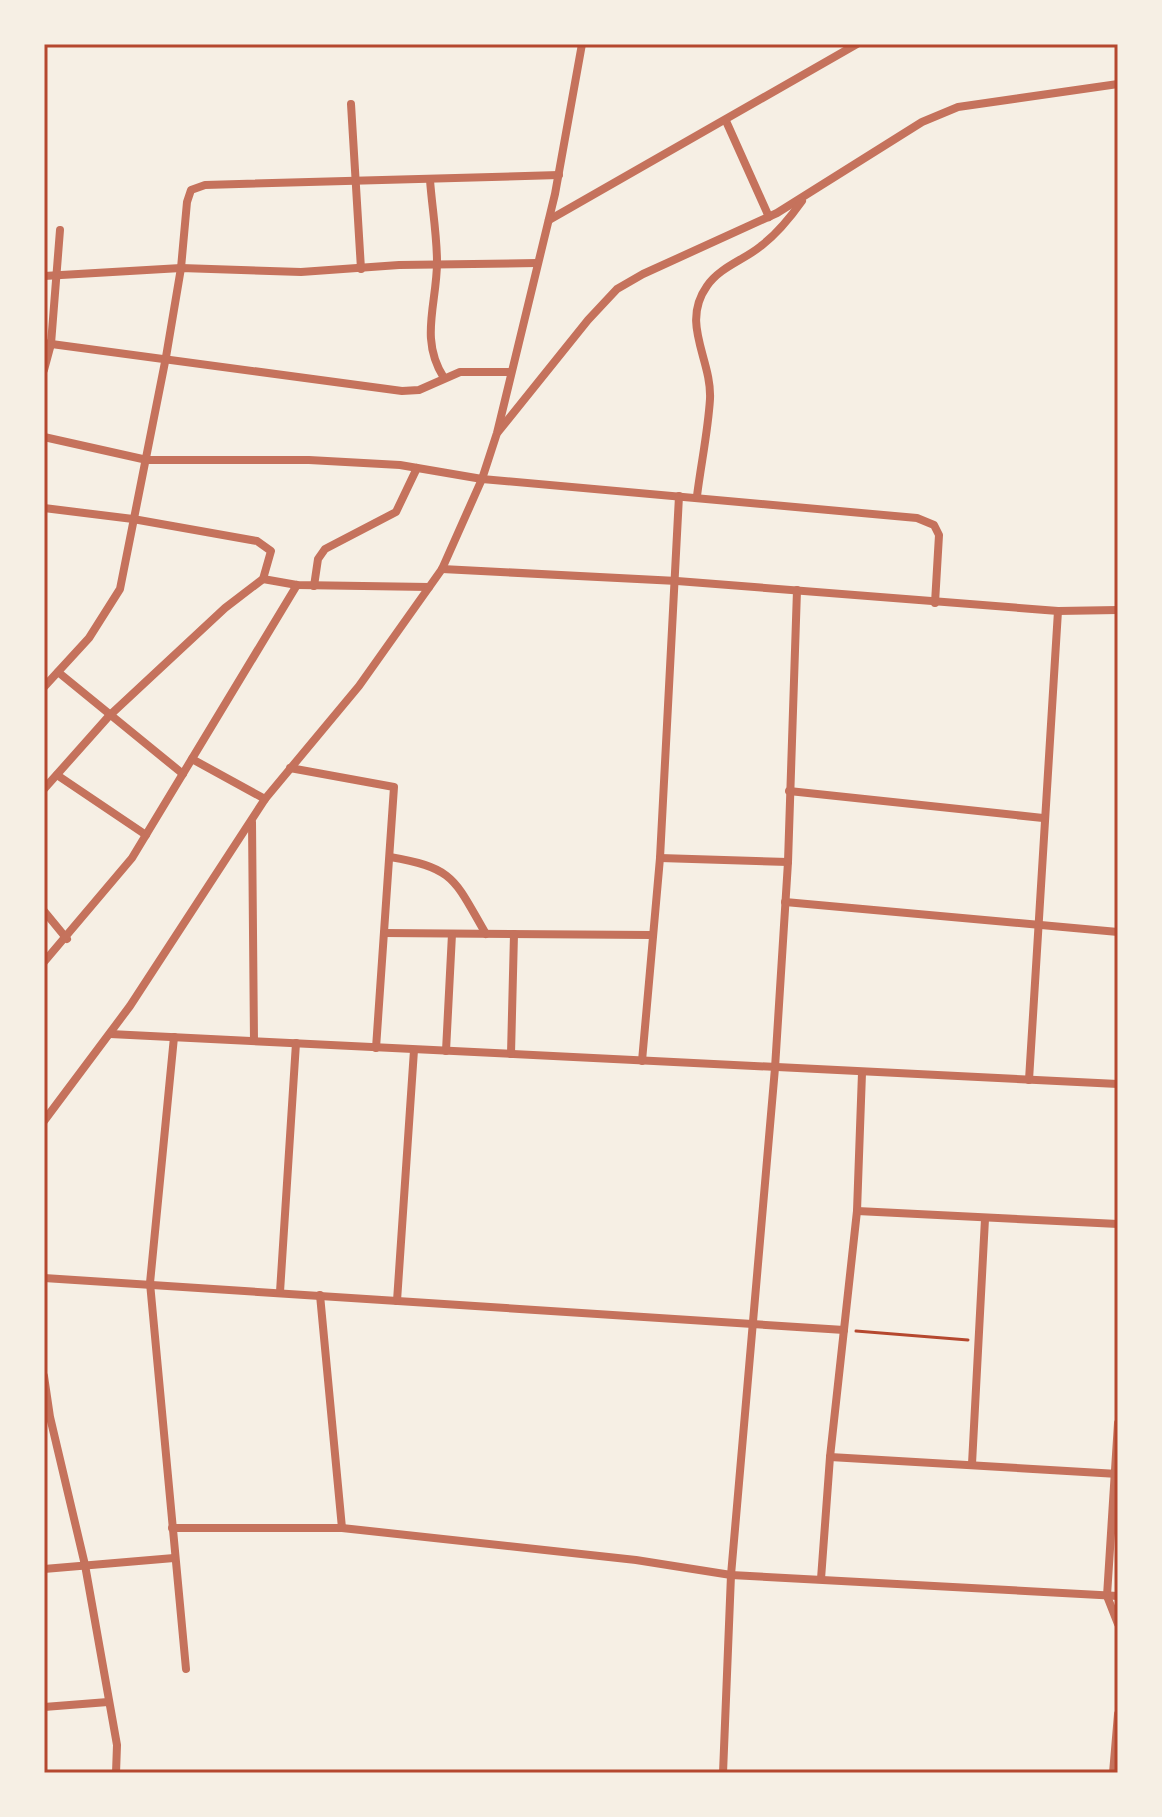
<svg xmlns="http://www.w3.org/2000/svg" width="1162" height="1817" viewBox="0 0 1162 1817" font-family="'Roboto Serif',serif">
	<rect width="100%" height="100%" fill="#f6efe4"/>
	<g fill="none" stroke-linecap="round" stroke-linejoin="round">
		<!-- path -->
		<path stroke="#b5482f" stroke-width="3" d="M856,1331L968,1340"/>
		<!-- minor -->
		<g stroke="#c5725c" stroke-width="8">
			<path d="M351,104L361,269"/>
			<path d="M726,121L769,217"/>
			<path d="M430,180C432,207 437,235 437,262C437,304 419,339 444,378"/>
			<path d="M549,220L857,44"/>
			<path d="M44,276L181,268L301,272L399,265L537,263"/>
			<path d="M44,343L402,391L419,390L460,372H510"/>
			<path d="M44,370L51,344L60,230"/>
			<path d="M498,432L588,320L617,289L643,274L777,213L922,122L958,107L1118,84"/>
			<path d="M44,437L147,460H309L400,465L482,479L917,518L934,525L939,535L935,603"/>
			<path d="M697,496C701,464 708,431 710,399C712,359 680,324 707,286C720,267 744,260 761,246C778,233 790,218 802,201"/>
			<path d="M44,508L133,519L257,541L271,551L263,579L225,608L109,716L44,789"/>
			<path d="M442,569L677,581L1058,611L1118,610"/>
			<path d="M263,579L297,585L429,587"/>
			<path d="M314,586L318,559L325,549L396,512L417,468"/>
			<path d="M58,672L183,774"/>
			<path d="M44,687L89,638L120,589L166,357L181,268L187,202L191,190L205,185L559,175"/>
			<path d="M192,759L265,799"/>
			<path d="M290,768L394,787L376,1048"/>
			<path d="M57,775L146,835"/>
			<path d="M789,791L1043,818"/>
			<path d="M252,822L254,1041"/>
			<path d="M390,857C455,868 454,879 486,934"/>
			<path d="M660,858L788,862"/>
			<path d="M785,902L1118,932"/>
			<path d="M44,911L67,939"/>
			<path d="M384,933L652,935"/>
			<path d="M44,962L132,858L297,585"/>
			<path d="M110,1034L1118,1084"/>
			<path d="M174,1037L150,1283L186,1669"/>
			<path d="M446,1051L452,934"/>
			<path d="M511,1054L514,934"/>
			<path d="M642,1061L660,858L679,496"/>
			<path d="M1029,1080L1058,611"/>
			<path d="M44,1121L130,1006L265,799L359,686L442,569L482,479L497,433L555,194L582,44"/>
			<path d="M857,1211L1118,1224"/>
			<path d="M44,1278L844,1330"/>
			<path d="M280,1292L296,1043"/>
			<path d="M320,1295L342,1528"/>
			<path d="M397,1301L414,1050"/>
			<path d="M44,1376L50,1417L85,1565L117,1745L116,1773"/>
			<path d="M1118,1423L1107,1596L1118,1624"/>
			<path d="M830,1457L1118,1474"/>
			<path d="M972,1464L985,1219"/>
			<path d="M172,1528H342L636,1560L731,1575L1118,1596"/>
			<path d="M44,1569L174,1558"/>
			<path d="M821,1579L830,1457L857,1211L862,1073"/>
			<path d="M44,1707L108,1702"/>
			<path d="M723,1773L731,1575L775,1068L788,862L797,590"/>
			<path d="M1113,1773L1118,1714"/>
		</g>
	</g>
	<!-- border -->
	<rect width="1162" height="1817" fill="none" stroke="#f6efe4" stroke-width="92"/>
	<rect x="46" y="46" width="1070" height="1725" fill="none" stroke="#b5482f" stroke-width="3"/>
</svg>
